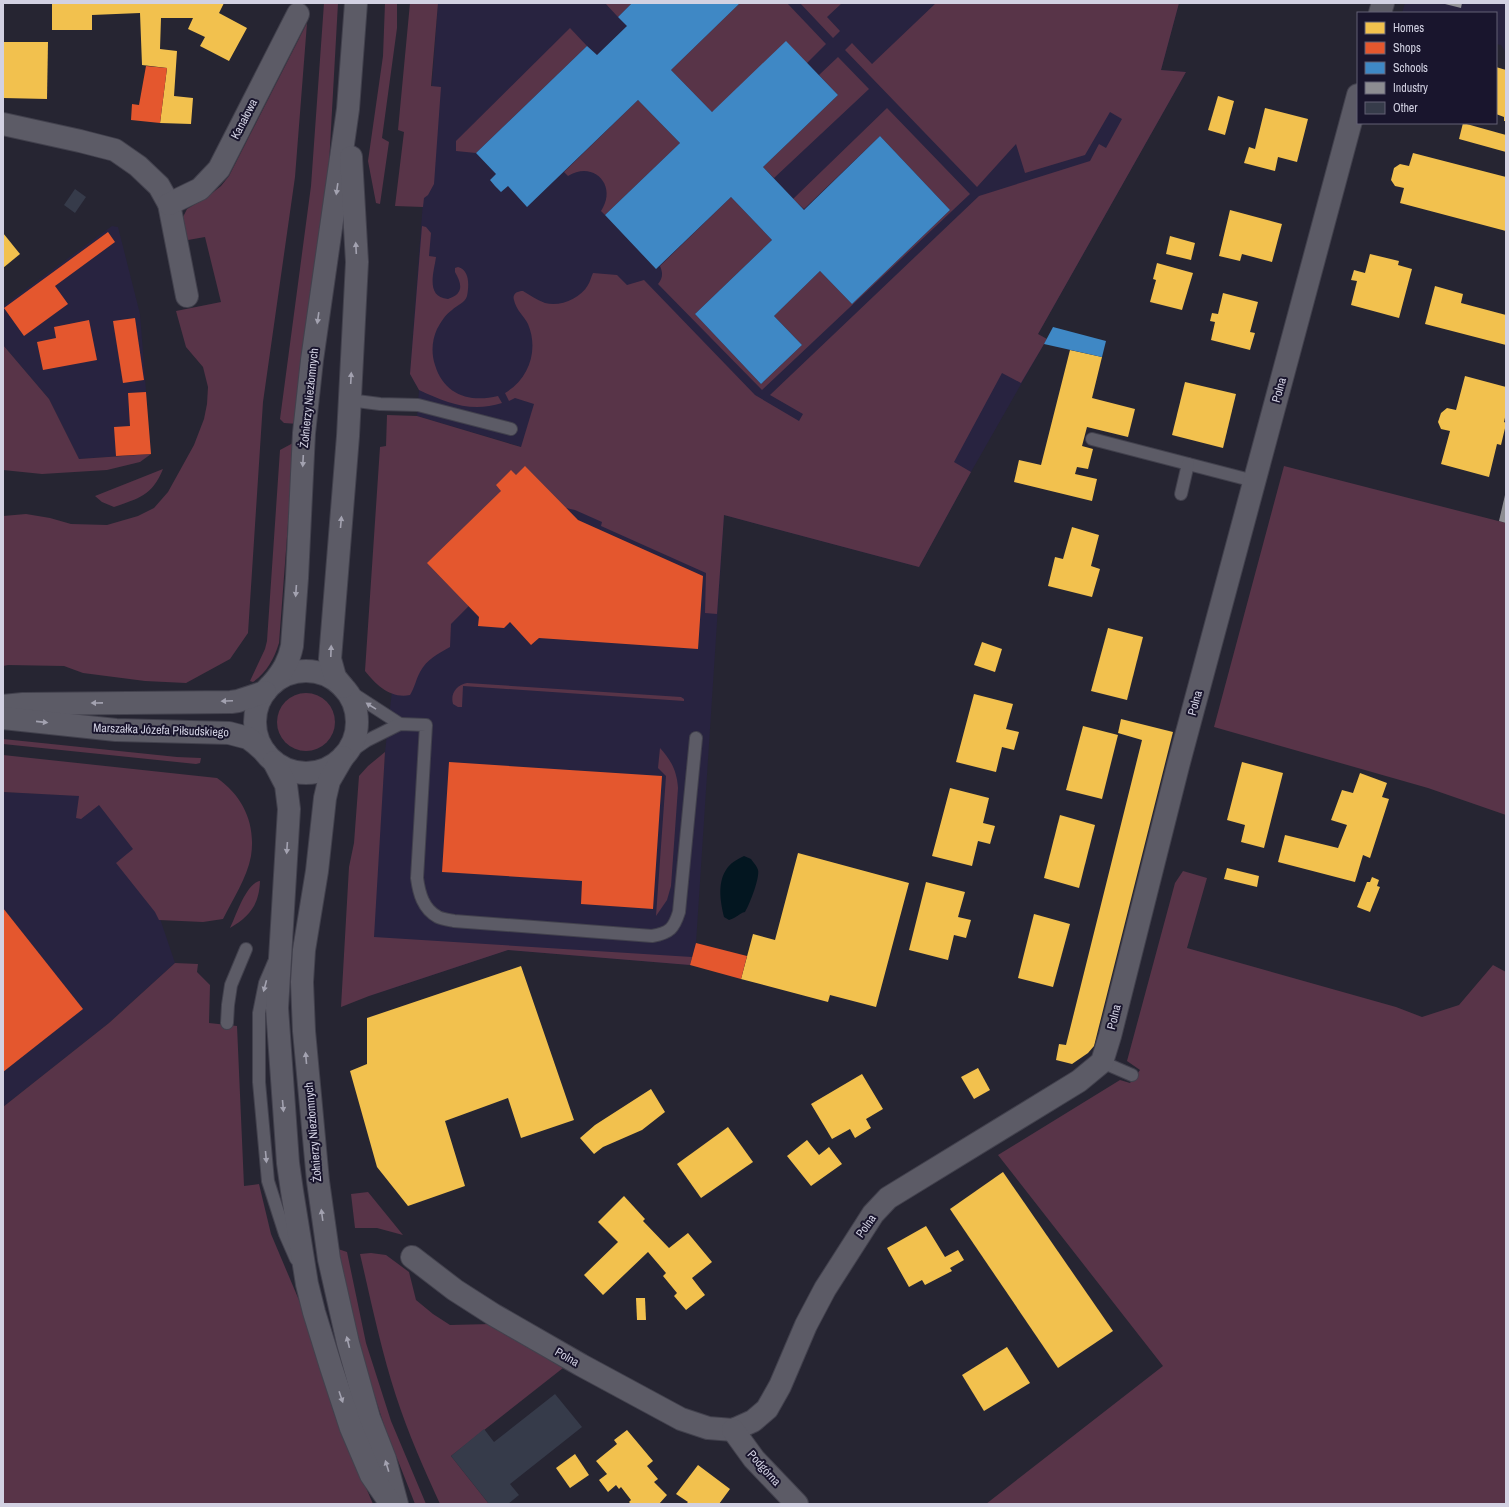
<svg xmlns="http://www.w3.org/2000/svg" width="1509" height="1507" viewBox="0 0 1509 1507" font-family="'Archivo Narrow',sans-serif">
	<rect width="100%" height="100%" fill="#262532"/>
	<!-- built -->
	<g fill="#282340">
		<path d="M438,3H1179L1161,70L1186,72L1038,334L1044,344L971,472L919,567L724,515L696,943L690,965L508,950L369,996L385,752L393,682L572,462L417,416L419,390L410,374Z"/>
		<path d="M1405,3H1506V53L1501,45L1496,44V13H1402Z"/>
		<path d="M112,226L118,227L140,314L151,454L79,459L49,399L3,345V306Z"/>
		<path d="M3,792L119,797L175,963L109,1023L3,1107Z"/>
	</g>
	<!-- green -->
	<g fill="#583448">
		<path d="M324,3H338L327,200L298,424L284,423L280,419L311,186Z"/>
		<path d="M385,3H397V28L382,138L389,142L380,204L376,203L368,161L383,56Z"/>
		<path d="M410,3H438L431,86L441,87L434,184L428,195L424,198L423,207L395,206L404,132L398,130Z"/>
		<path d="M605,3H632L618,17Z"/>
		<path d="M740,3H787L826,44L807,63L712,112L671,70Z"/>
		<path d="M800,3H842L827,17L840,31L833,38Z"/>
		<path d="M936,3H1179L1161,70L1186,72L1038,334L1047,339L1021,383L1002,373L954,462L971,472L919,567L724,515L717,614L705,613L706,573L601,526L602,522L575,510L566,508L451,624L450,647C438,654 427,659 420,672C416,679 415,687 410,695C391,699 376,685 365,671L380,447L386,446L387,415L417,416L521,447L534,404L515,398L509,401L505,393C529,379 539,350 528,324C524,316 516,310 514,300C512,294 517,291 523,291C530,295 537,300 545,303C560,307 580,299 588,285C590,282 591,277 593,273L617,275L627,285L644,280L755,395L799,421L803,414L770,395L979,196L1090,161L1099,144L1106,148L1122,119L1110,112L1085,155L1025,173L1016,144L977,187L845,50L852,43L872,64Z"/>
		<path d="M307,23L295,177L263,402L248,633L230,659L186,683L145,681L83,673L64,666L8,665L3,666V516L26,514L50,518L71,524L107,525L138,516L154,508L168,492L194,445L204,419L207,404L208,387L203,367L186,347L176,311L221,302L205,237L188,240L183,236L182,219L187,209L207,197L221,186L229,176Z"/>
		<path d="M570,28L587,46L476,153L456,151V141Z"/>
		<path d="M838,57L869,89L774,178L763,167L838,95L819,75Z"/>
		<path d="M638,100L680,143L605,215L601,211C618,186 594,160 568,176L564,172Z"/>
		<path d="M887,108L970,194L762,390L658,284C663,278 663,273 660,266L731,197L772,240L695,314L761,384L802,345L774,316L820,271L852,304L950,210L880,136L804,209L793,199Z"/>
		<path d="M422,226L426,227L431,233L429,256L436,257C434,272 425,297 448,299C464,294 462,284 455,272V268L458,267C470,270 469,286 467,296C465,303 457,305 452,310C445,315 441,322 437,329C432,340 431,353 435,365C444,395 470,403 498,396L502,403C471,413 447,403 419,390L410,374Z"/>
		<path d="M3,345L49,399L79,459L151,454L140,462L107,470L42,474L3,470Z"/>
		<path d="M293,443L294,444L279,643C274,659 267,672 253,682L250,681L265,649L267,641L280,450Z"/>
		<path d="M1284,466L1506,523V815L1428,788L1214,727Z"/>
		<path d="M163,469C152,496 139,498 114,507L102,502L95,496Z"/>
		<path d="M467,683L681,697L684,699V701L463,686L462,707H458L453,704C450,693 457,685 467,683Z"/>
		<circle cx="306" cy="722" r="29"/>
		<path d="M3,739L177,757L201,758L200,763L196,764L3,744Z"/>
		<path d="M660,748C671,760 677,771 678,788L671,886L667,900L656,916L666,776L658,768Z"/>
		<path d="M385,752L374,937L692,957L690,965L508,950L369,996L341,1007L349,867L354,843L359,776L368,766Z"/>
		<path d="M3,755L217,778C243,796 256,824 251,856C247,878 233,899 223,919L203,922L159,920L155,912L116,863L133,849L99,805L81,819L76,818L79,796L3,792Z"/>
		<path d="M1183,871L1207,878L1187,948L1396,1007L1422,1017L1459,1005L1493,965L1506,972V1504H986L1163,1366L998,1155L1120,1080L1130,1083L1140,1070L1127,1061L1175,883Z"/>
		<path d="M260,881C259,905 250,916 230,928C236,916 246,883 260,881Z"/>
		<path d="M175,963L198,964L197,972L210,985L209,1023L237,1026L244,1186L259,1184L271,1234L304,1312L334,1413L373,1504H3V1107L109,1023Z"/>
		<path d="M368,1192L403,1235L377,1228H355L351,1194Z"/>
		<path d="M338,1249L347,1252L366,1343L391,1421L426,1504H415L384,1425L358,1344Z"/>
		<path d="M371,1253L386,1255L409,1272L416,1300L433,1314L450,1325L491,1324L563,1368L451,1456L489,1504H440C424,1469 408,1433 396,1396C381,1350 371,1301 360,1254Z"/>
	</g>
	<!-- water -->
	<path fill="#031620" d="M744,856L751,859C753,862 757,866 758,870C760,877 750,904 745,912C739,913 737,918 729,920L724,917C720,900 717,881 728,867C732,862 738,859 744,856Z"/>
	<!-- homes -->
	<g fill="#f2c14e">
		<path d="M52,3H224L219,13L247,28L229,61L200,46L205,37L188,29L193,18H161L160,49L177,51L174,96L193,98L191,124L160,123L167,68L142,65L140,13L92,15V30H52Z"/>
		<path d="M3,42H48L47,99L3,98Z"/>
		<path d="M1496,67L1506,70V121H1504V117L1496,114Z"/>
		<path d="M1218,96L1234,101L1225,135L1208,130Z"/>
		<path d="M1265,108L1308,119L1297,162L1278,157L1275,171L1244,163L1249,147L1255,149Z"/>
		<path d="M1463,123L1506,135V152L1459,139Z"/>
		<path d="M1413,153L1506,177V231L1400,203L1404,188L1395,186L1391,180L1394,168L1400,164L1409,166Z"/>
		<path d="M1230,210L1282,224L1272,262L1242,254L1240,261L1219,256Z"/>
		<path d="M3,233L20,254L3,268Z"/>
		<path d="M1170,236L1195,243L1191,260L1166,254Z"/>
		<path d="M1370,254L1399,261L1398,265L1412,269L1399,318L1351,305L1357,281L1351,280L1354,270L1365,273Z"/>
		<path d="M1157,263L1193,273L1182,310L1150,302L1156,280L1153,279Z"/>
		<path d="M1435,286L1463,294L1461,303L1506,315V345L1425,324Z"/>
		<path d="M1223,293L1258,302L1250,332L1255,333L1250,350L1211,340L1215,322L1210,321L1212,313L1218,314Z"/>
		<path d="M1070,350L1102,357L1092,398L1135,409L1128,437L1087,427L1082,446L1093,449L1088,469L1077,467L1075,474L1097,479L1092,501L1014,482L1019,460L1041,465Z"/>
		<path d="M1465,376L1506,387V413L1504,422L1506,423V424L1501,445L1497,444L1489,477L1441,464L1450,431L1441,429L1438,422L1441,413L1447,408L1456,410Z"/>
		<path d="M1185,382L1236,394L1223,448L1172,435Z"/>
		<path d="M1072,527L1099,535L1091,566L1100,569L1092,597L1048,586L1055,557L1063,559Z"/>
		<path d="M1108,628L1143,637L1127,700L1091,691Z"/>
		<path d="M982,642L1002,649L995,672L974,665Z"/>
		<path d="M974,694L1013,704L1006,729L1019,732L1014,750L1002,747L996,772L956,762Z"/>
		<path d="M1121,719L1173,732L1094,1046L1088,1053L1072,1064L1056,1060L1059,1044L1066,1045L1142,740L1118,733Z"/>
		<path d="M1083,726L1118,735L1102,799L1066,790Z"/>
		<path d="M1242,762L1283,773L1264,848L1241,842L1245,825L1227,820Z"/>
		<path d="M1360,773L1387,783L1382,797L1389,799L1370,858L1363,855L1355,882L1278,862L1285,835L1338,848L1347,825L1331,820L1342,790L1353,793Z"/>
		<path d="M950,788L989,798L983,823L995,826L990,844L978,841L972,866L932,856Z"/>
		<path d="M1060,815L1095,825L1079,888L1044,878Z"/>
		<path d="M798,853L909,883L876,1007L830,995L828,1002L741,979L753,934L775,940Z"/>
		<path d="M1227,868L1259,876L1257,887L1224,879Z"/>
		<path d="M1372,877L1379,880L1377,886L1380,887L1370,912L1357,907L1367,882H1370Z"/>
		<path d="M926,882L965,892L958,917L971,920L966,938L954,935L948,960L909,950Z"/>
		<path d="M1034,914L1070,924L1053,987L1018,978Z"/>
		<path d="M521,966L574,1120L521,1138L508,1098L445,1121L465,1186L408,1206L377,1167L350,1071L367,1064V1018Z"/>
		<path d="M978,1068L990,1090L974,1099L961,1077Z"/>
		<path d="M862,1074L883,1109L866,1119L871,1128L855,1138L850,1129L832,1139L811,1104Z"/>
		<path d="M651,1089L665,1112L642,1130L603,1147L594,1154L580,1138L595,1125Z"/>
		<path d="M728,1127L753,1162L701,1198L677,1164Z"/>
		<path d="M807,1140L819,1155L829,1147L842,1164L811,1186L787,1156Z"/>
		<path d="M1003,1172L1113,1331L1058,1368L950,1209Z"/>
		<path d="M624,1196L645,1219L643,1221L669,1248L688,1233L712,1262L692,1278L705,1295L686,1310L674,1296L677,1293L663,1276L666,1273L648,1252L603,1295L584,1275L618,1242L598,1222Z"/>
		<path d="M926,1226L945,1257L958,1250L964,1260L950,1268L952,1271L925,1285L922,1280L909,1287L887,1248Z"/>
		<path d="M636,1298H645L646,1320H637Z"/>
		<path d="M1007,1347L1030,1383L984,1411L962,1375Z"/>
		<path d="M627,1430L653,1461L647,1466L658,1479L654,1482L667,1495L659,1504H631L629,1502L631,1500L621,1487L619,1489L616,1485L608,1492L599,1480L607,1474L596,1461L617,1444L614,1440Z"/>
		<path d="M575,1454L589,1475L570,1488L556,1468Z"/>
		<path d="M698,1465L730,1489L719,1504H686L688,1502L676,1494Z"/>
	</g>
	<!-- shops -->
	<g fill="#e4572e">
		<path d="M146,66L167,68L160,123L131,120L132,104L139,105Z"/>
		<path d="M108,232L115,242L55,286L68,304L24,336L4,308Z"/>
		<path d="M135,318L144,380L123,383L113,321Z"/>
		<path d="M89,320L97,360L43,370L37,342L56,338L54,327Z"/>
		<path d="M146,392L151,454L116,456L114,427L130,426L128,393Z"/>
		<path d="M525,466L578,520L703,576L698,649L539,638L531,645L510,622L504,628L478,626L479,617L427,563L501,491L496,485L511,470L516,475Z"/>
		<path d="M449,762L662,776L653,909L581,904L582,881L442,872Z"/>
		<path d="M3,908L83,1009L3,1072Z"/>
		<path d="M696,943L747,956L741,979L690,965Z"/>
	</g>
	<!-- schools -->
	<g fill="#3f88c5">
		<path d="M632,3H740L671,70L712,112L786,41L838,95L763,167L804,210L880,136L950,210L852,304L820,271L774,316L802,345L761,384L695,314L772,240L731,197L656,269L605,215L680,143L638,100L527,207L508,186L501,192L495,186L490,180L496,174L476,153L587,46L597,55L627,26L618,17Z"/>
		<path d="M1053,327L1106,341L1102,357L1044,344Z"/>
	</g>
	<!-- industry -->
	<g fill="#8d8d92">
		<path d="M1441,3H1462L1461,8Z"/>
		<path d="M1505,495H1506V523L1499,521Z"/>
	</g>
	<!-- building -->
	<g fill="#363b4a">
		<path d="M75,189L86,197L75,213L64,205Z"/>
		<path d="M555,1394L582,1427L510,1484L519,1495L508,1504H489L451,1456L484,1429L494,1442Z"/>
	</g>
	<g fill="none" stroke-linecap="round" stroke-linejoin="round">
		<!-- service casing -->
		<g stroke="#42414d" stroke-width="14">
			<g id="service">
				<path d="M349,400L380,404L418,405L511,429"/>
				<path d="M1092,439L1254,481"/>
				<path d="M1181,494L1188,464"/>
				<path d="M343,687L400,724"/>
				<path d="M343,757L366,741L400,724L426,725L417,878C419,893 423,909 438,917C442,919 449,920 454,921L652,936C670,933 674,928 679,912L696,738"/>
				<path d="M274,962L265,983L259,1013V1082L268,1181L285,1234L296,1259"/>
				<path d="M227,1023L228,1005L231,985L246,949"/>
				<path d="M1102,1062L1132,1075"/>
			</g>
		</g>
		<!-- minor casing -->
		<g stroke="#42414d" stroke-width="24">
			<g id="minor">
				<path d="M1380,13L1383,3"/>
				<path d="M3,124L80,141L115,150L138,166L159,186L169,204L187,296"/>
				<path d="M169,204L200,189L219,169L298,14"/>
				<path d="M412,1257L455,1290L494,1315L581,1365L681,1419L708,1428L733,1430L753,1421L767,1409L780,1386L806,1325L825,1289L873,1214L888,1198L1079,1081L1102,1062L1110,1036L1178,766L1358,95"/>
				<path d="M733,1430L754,1459L797,1504"/>
			</g>
		</g>
		<!-- tertiary casing -->
		<g stroke="#42414d" stroke-width="24">
			<g id="tertiary">
				<circle cx="306" cy="722" r="51"/>
				<path d="M273,683C283,671 289,661 292,646L297,578L304,433L312,360L348,109L356,3"/>
				<path d="M343,687L335,677L330,659L348,436L357,262L351,157"/>
				<path d="M3,706L23,704L231,702L238,701L265,692"/>
				<path d="M3,718L116,730L229,733L248,738L256,744L265,752"/>
				<path d="M343,757L329,781L325,798L317,871L304,950L302,982L304,1031L318,1181L329,1259L348,1343L369,1418L385,1459L397,1504"/>
				<path d="M274,762L286,785L289,809L277,1008L288,1163L292,1191L307,1284L314,1312L331,1367L351,1428L371,1475L391,1504"/>
			</g>
		</g>
		<!-- service -->
		<use href="#service" stroke="#5c5b66" stroke-width="12"/>
		<!-- minor -->
		<use href="#minor" stroke="#5c5b66" stroke-width="22"/>
		<!-- tertiary -->
		<use href="#tertiary" stroke="#5c5b66" stroke-width="22"/>
	</g>
	<!-- one-way arrows -->
	<defs><path id="oneway-solid" d="M-6-.8H1V-3.2L6.5 0L1 3.2V.8H-6Z"/></defs>
	<g fill="#a3a2b0">
		<use href="#oneway-solid" transform="translate(337 189) rotate(98)"/>
		<use href="#oneway-solid" transform="translate(356 248) rotate(-93)"/>
		<use href="#oneway-solid" transform="translate(318 318) rotate(98)"/>
		<use href="#oneway-solid" transform="translate(351 378) rotate(-87)"/>
		<use href="#oneway-solid" transform="translate(303 461) rotate(93)"/>
		<use href="#oneway-solid" transform="translate(341 522) rotate(-85)"/>
		<use href="#oneway-solid" transform="translate(296 591) rotate(94)"/>
		<use href="#oneway-solid" transform="translate(331 651) rotate(-88)"/>
		<use href="#oneway-solid" transform="translate(227 701) rotate(177)"/>
		<use href="#oneway-solid" transform="translate(97 703) rotate(179)"/>
		<use href="#oneway-solid" transform="translate(371 706) rotate(-148)"/>
		<use href="#oneway-solid" transform="translate(42 722) rotate(6)"/>
		<use href="#oneway-solid" transform="translate(287 848) rotate(94)"/>
		<use href="#oneway-solid" transform="translate(265 986) rotate(105)"/>
		<use href="#oneway-solid" transform="translate(306 1058) rotate(-95)"/>
		<use href="#oneway-solid" transform="translate(283 1106) rotate(85)"/>
		<use href="#oneway-solid" transform="translate(266 1157) rotate(85)"/>
		<use href="#oneway-solid" transform="translate(322 1215) rotate(-98)"/>
		<use href="#oneway-solid" transform="translate(348 1342) rotate(-104)"/>
		<use href="#oneway-solid" transform="translate(341 1397) rotate(71)"/>
		<use href="#oneway-solid" transform="translate(387 1466) rotate(-107)"/>
	</g>
	<g text-anchor="middle" dominant-baseline="central" stroke-width="4" stroke-linejoin="round" paint-order="stroke">
		<!-- street labels -->
		<g font-size="12" fill="#d2d1e2" stroke="#19152d">
			<text transform="translate(244 119) rotate(-63)">Kanałowa</text>
			<text transform="translate(1279 390) rotate(-75)">Polna</text>
			<text transform="translate(309 398) rotate(-84)">Żołnierzy Niezłomnych</text>
			<text transform="translate(1195 703) rotate(-75)">Polna</text>
			<text transform="translate(161 730) rotate(2)">Marszałka Józefa Piłsudskiego</text>
			<text transform="translate(1114 1017) rotate(-76)">Polna</text>
			<text transform="translate(313 1132) rotate(-95)">Żołnierzy Niezłomnych</text>
			<text transform="translate(866 1226) rotate(-55)">Polna</text>
			<text transform="translate(567 1357) rotate(30)">Polna</text>
			<text transform="translate(764 1468) rotate(48)">Podgórna</text>
		</g>
	</g>
	<!-- border -->
	<rect width="1509" height="1507" fill="none" stroke="#d2d1e2" stroke-width="8"/>
	<!-- legend -->
	<rect x="1357" y="12" width="140" height="112" fill="#19152d" stroke="#636075"/>
	<rect x="1365" y="22" width="20" height="12" fill="#f2c14e" stroke="#636075"/>
	<text x="1393" y="32" font-size="12" fill="#d2d1e2">Homes</text>
	<rect x="1365" y="42" width="20" height="12" fill="#e4572e" stroke="#636075"/>
	<text x="1393" y="52" font-size="12" fill="#d2d1e2">Shops</text>
	<rect x="1365" y="62" width="20" height="12" fill="#3f88c5" stroke="#636075"/>
	<text x="1393" y="72" font-size="12" fill="#d2d1e2">Schools</text>
	<rect x="1365" y="82" width="20" height="12" fill="#8d8d92" stroke="#636075"/>
	<text x="1393" y="92" font-size="12" fill="#d2d1e2">Industry</text>
	<rect x="1365" y="102" width="20" height="12" fill="#363b4a" stroke="#636075"/>
	<text x="1393" y="112" font-size="12" fill="#d2d1e2">Other</text>
</svg>
